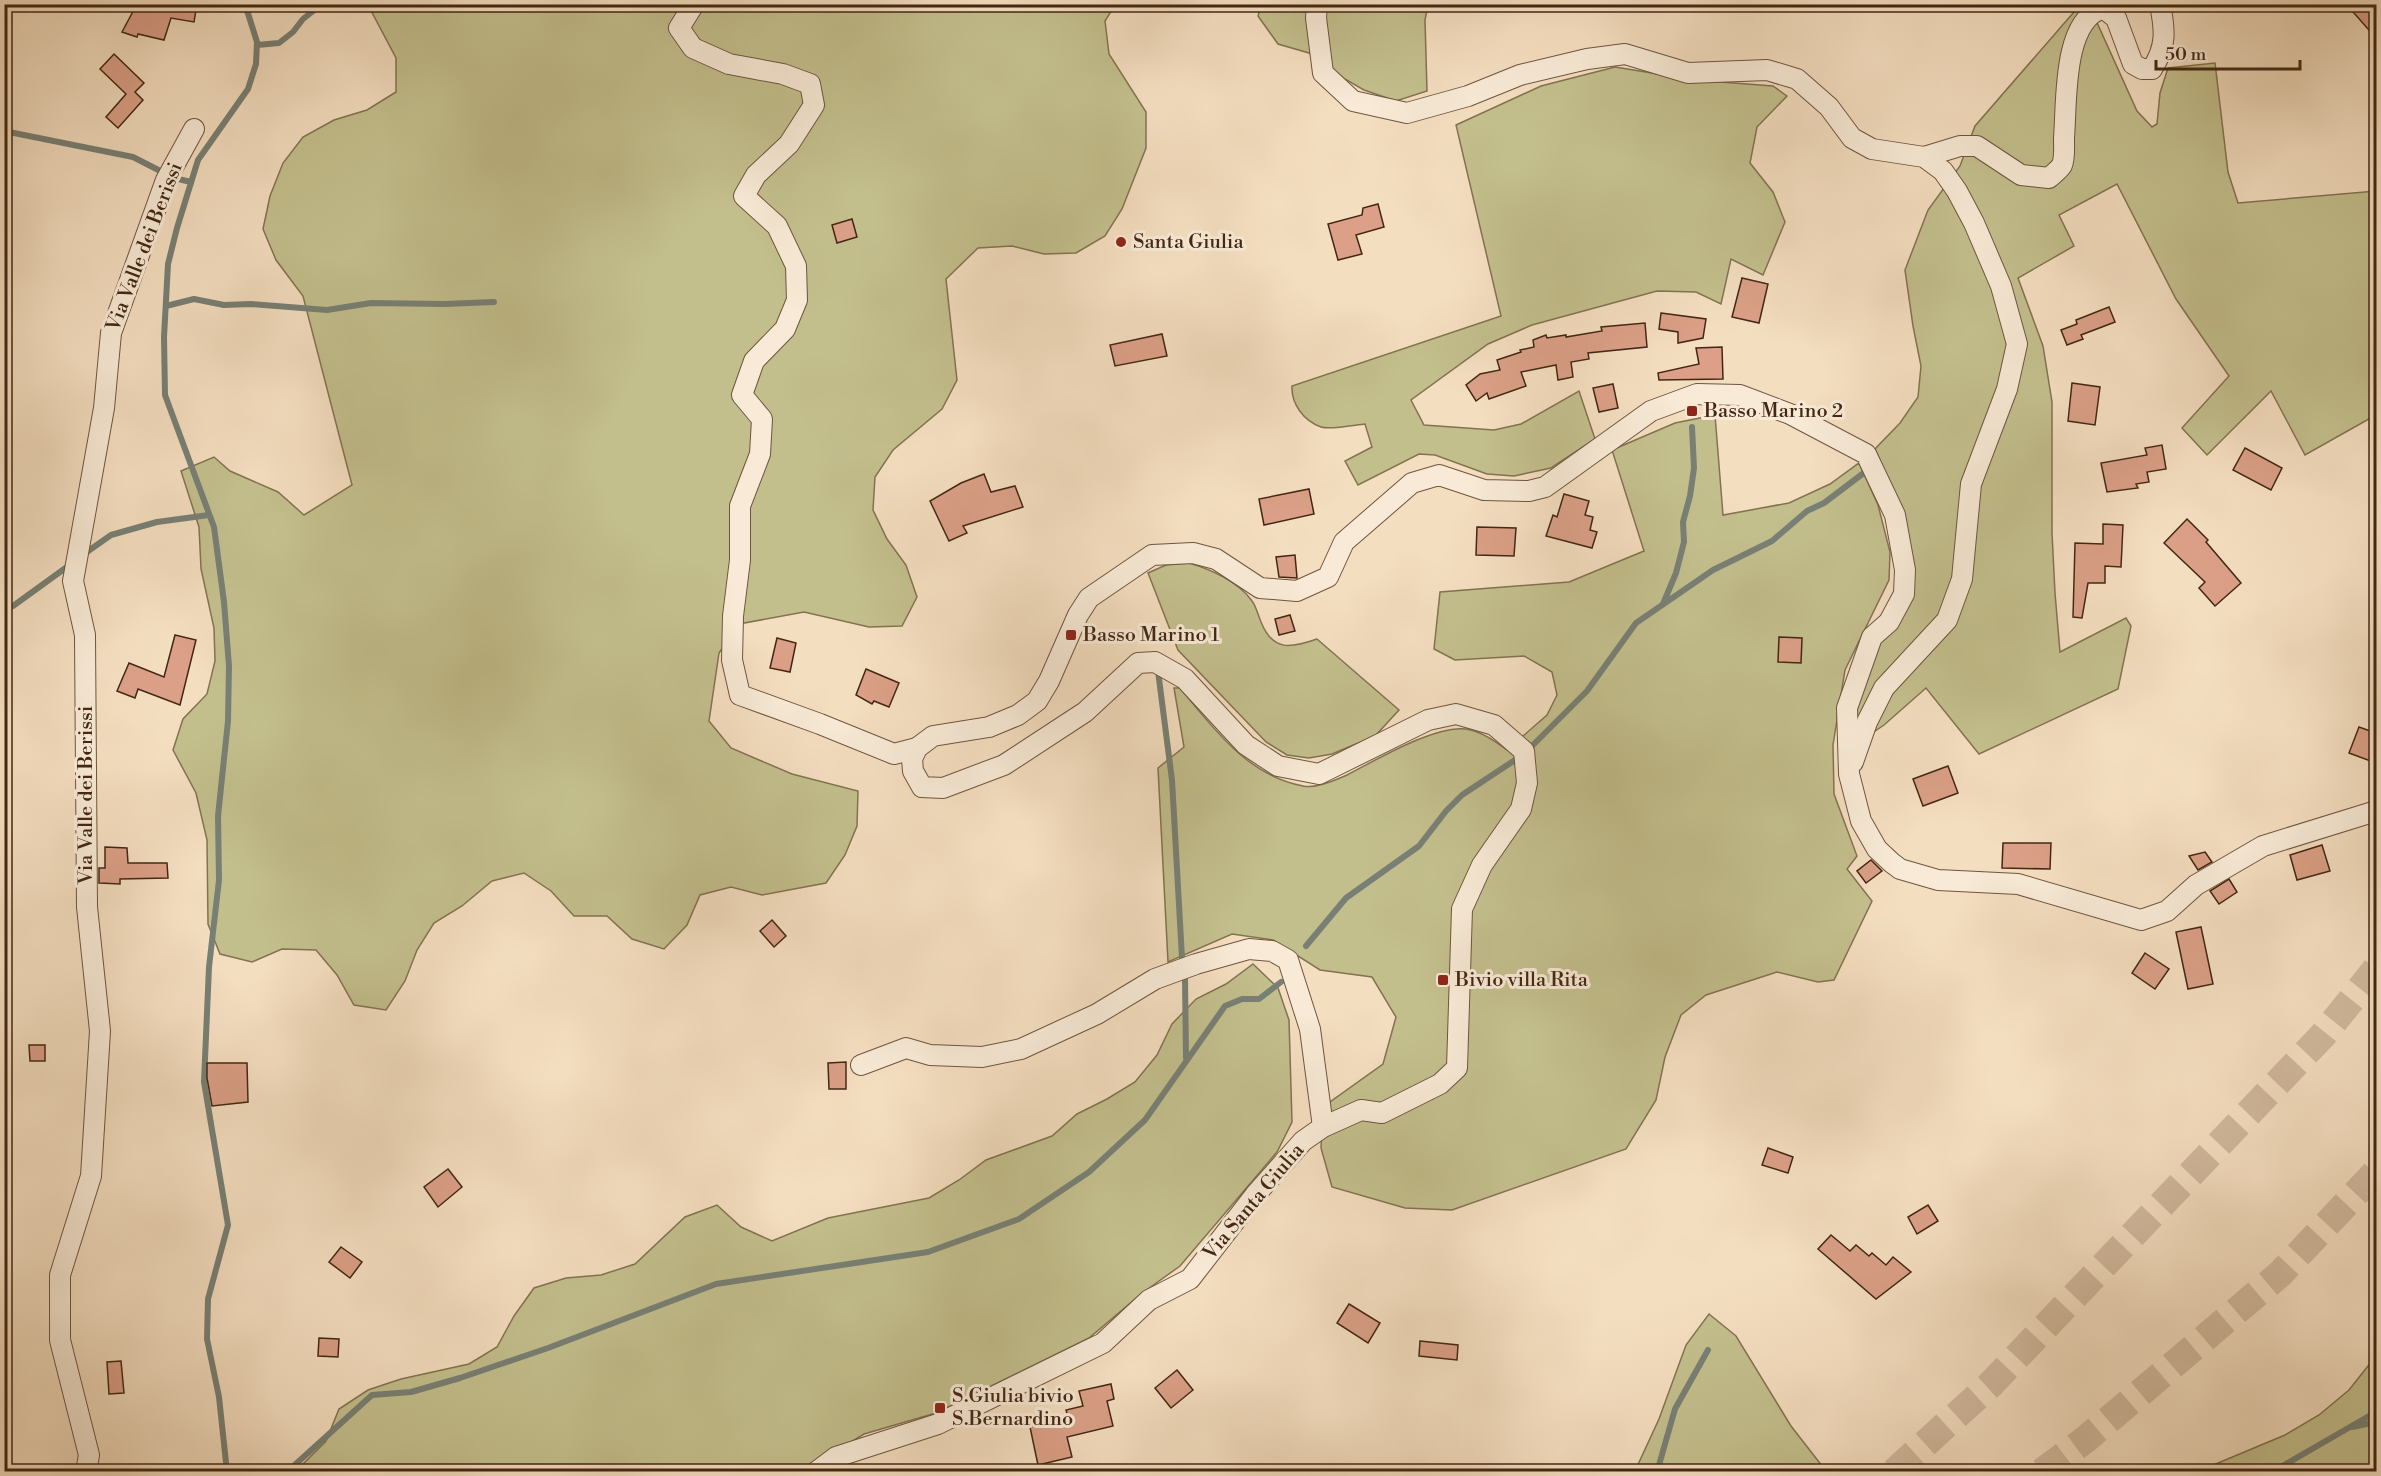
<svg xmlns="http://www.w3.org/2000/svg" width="2381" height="1476" viewBox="0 0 2381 1476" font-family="'Libre Bodoni',serif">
	<rect width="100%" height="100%" fill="#f4dec0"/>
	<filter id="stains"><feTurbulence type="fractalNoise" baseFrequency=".00333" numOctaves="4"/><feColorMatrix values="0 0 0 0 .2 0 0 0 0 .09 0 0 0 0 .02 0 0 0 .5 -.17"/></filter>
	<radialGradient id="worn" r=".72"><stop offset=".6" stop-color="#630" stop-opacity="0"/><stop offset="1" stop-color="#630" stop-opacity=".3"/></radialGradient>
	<!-- green -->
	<g fill="#c3bf8d" stroke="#837350" stroke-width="1.5">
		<path d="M368,5H1115L1105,21L1109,54L1146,112V148L1122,209L1105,236L1076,253L1044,254L1012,246L978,248L946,279L957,380L942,409L893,450L875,477L873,510L887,539L906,565L917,597L902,626L869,627L804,612L739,624L719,653L709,721L731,748L792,774L858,791L857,826L845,855L826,883L762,895L731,887L700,895L687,925L664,949L632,939L607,916H574L551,891L524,873L492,881L462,906L434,923L417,950L405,981L386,1010L354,1005L337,975L316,950L282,949L252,962L220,954L208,924L207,840L196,793L173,750L183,719L207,694L215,661L214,628L201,569L199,527L181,471L214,457L230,471L278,492L304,515L352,485L303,296L276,260L263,229L270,196L283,163L303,137L334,120L367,110L396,92V58Z"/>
		<path d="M1261,5H1428L1425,20L1427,91L1396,101L1364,90L1336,74L1309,53L1278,44L1258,16Z"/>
		<path d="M2080,5H2089L2137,111L2152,127L2157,124L2160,93L2168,68L2215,63L2228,172L2238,203L2376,191V415L2305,455L2271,391L2207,455L2182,428L2229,376L2176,299L2117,184L2059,215L2074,246L2018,278L2043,346L2052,402V533L2055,593L2060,652L2126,618L2131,626L2118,689L1979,754L1926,688L1884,725L1853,746L1855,696L1875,641L1897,618L1902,510L1875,449L1900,423L1918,397L1921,366L1913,326L1905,270L1928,210L1960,166L1975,126Z"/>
		<path d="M1615,67L1695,80L1773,86L1787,96L1757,127L1750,163L1773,192L1785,222L1763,275L1731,259L1721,304L1696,292L1657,291L1532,325L1488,344L1411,400L1424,425L1494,430L1521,424L1579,391L1595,439L1551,468L1514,476L1487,474L1435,455L1419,454L1358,485L1345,461L1372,447L1365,424C1355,425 1330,430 1321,427C1304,421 1291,404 1292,386L1501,316L1456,125L1541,86Z"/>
		<path d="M1715,415L1723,515L1789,503L1830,484L1859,463L1878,505L1890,552L1889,580L1845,670L1833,745L1834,794L1857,856L1847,869L1872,901L1834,980L1818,982L1777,972L1706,995L1681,1015L1665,1057L1656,1100L1626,1149L1452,1210L1405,1208L1332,1187L1321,1148L1323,1107L1383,1064L1396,1017L1372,977L1320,970L1273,940L1232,934L1168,962L1158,768L1184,747L1174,688H1180C1214,729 1248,776 1303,786C1316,789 1336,780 1347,775C1376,760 1435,725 1466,729C1481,731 1496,742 1507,750L1547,715L1557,695L1552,672L1524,656L1455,660L1434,649L1440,592L1569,582L1644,551L1612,450L1675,423Z"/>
		<path d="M1189,563C1210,569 1239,582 1252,601C1256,606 1258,615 1261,622C1273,652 1291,648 1317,639L1399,710L1375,736L1332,754L1309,758L1287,755L1266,742L1178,650L1148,573L1166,565Z"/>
		<path d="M1253,964L1278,988L1289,1020L1292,1122L1277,1152L1180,1266L1141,1294L1089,1338L936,1413L864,1434L804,1471L295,1472L326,1441L339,1409L368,1390L401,1379L469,1364L497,1347L514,1316L534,1288L566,1278L601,1275L635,1264L685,1217L717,1205L741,1227L772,1241L828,1218L929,1198L959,1180L986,1160L1052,1136L1077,1114L1107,1099L1135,1082L1157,1055L1172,1024L1196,999L1226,984Z"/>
		<path d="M1709,1314L1736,1336L1791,1426L1826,1471H1635L1659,1419L1686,1345Z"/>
		<path d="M2376,1356V1471H2199L2285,1435L2319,1415L2349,1390Z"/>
	</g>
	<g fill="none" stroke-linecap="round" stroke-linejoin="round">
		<!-- stream -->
		<g stroke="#788075" stroke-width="6">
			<path d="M257,45L279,43L293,32L303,19L322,4"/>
			<path d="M4,131L133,157L174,178L191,182"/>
			<path d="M166,306L194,299L224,305L251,304L327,310L371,303L445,304L494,302"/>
			<path d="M84,554L111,535L157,522L209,515"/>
			<path d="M1663,604L1676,573L1684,542L1683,522L1690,496L1694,468L1692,427"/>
			<path d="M4,609L13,606L71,564"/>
			<path d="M1158,671L1172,780L1182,958"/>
			<path d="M1532,746L1587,691L1636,623L1713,570L1772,541L1807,511L1824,503L1865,472"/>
			<path d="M1306,946L1346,898L1419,846L1446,811L1462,795L1518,758"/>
			<path d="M1185,979L1186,1058"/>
			<path d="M2352,1427L2376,1422"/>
			<path d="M227,1472L219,1397L207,1339L208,1299L228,1225L204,1082L209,967L219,880L218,816L228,721L229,666L224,602L214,527L165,395L164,337L168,264L177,228L198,160L248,89L256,64L257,42L245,4"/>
			<path d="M287,1472L372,1395L411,1392L460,1378L548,1348L716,1284L928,1252L1019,1219L1089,1172L1145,1120L1225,1006L1242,999H1259L1281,982"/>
			<path d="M1657,1472L1675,1409L1708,1350"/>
			<path d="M2272,1472L2376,1412"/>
		</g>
	</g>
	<!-- building -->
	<g fill="#dba087" stroke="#432714" stroke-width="1.5">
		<path d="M137,4L142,7V4H197L194,22L171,18L164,40L138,34L137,37L122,32Z"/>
		<path d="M2346,4H2371L2376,12V38Z"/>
		<path d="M114,54L144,83L135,92L143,100L118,128L106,117L126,94L100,69Z"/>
		<path d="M1378,204L1384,227L1356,235L1362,254L1338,260L1328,224L1362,215L1363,208Z"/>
		<path d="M852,219L857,237L837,243L832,225Z"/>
		<path d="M1742,278L1768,284L1759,323L1732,317Z"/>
		<path d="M2109,307L2115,322L2081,335L2083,339L2067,345L2061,330L2077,324L2076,320Z"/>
		<path d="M1661,313L1706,319L1703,338L1678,343V332L1659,329Z"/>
		<path d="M1645,323L1647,347L1588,353L1589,359L1571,362L1573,377L1558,380L1556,365L1521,372L1526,386L1489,399L1487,393L1476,401L1466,385L1480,374L1500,370L1497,360L1521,352L1520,350L1534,347L1533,340L1546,335L1547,338L1566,335V337L1602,331L1601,327Z"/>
		<path d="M1162,334L1167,356L1115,366L1110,345Z"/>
		<path d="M1722,347L1723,379L1659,380L1658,373L1699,364L1696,348Z"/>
		<path d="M2072,383L2100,387L2095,425L2068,421Z"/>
		<path d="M1613,384L1618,408L1599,412L1593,388Z"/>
		<path d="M2162,445L2166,469L2147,472L2149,482L2136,484L2138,488L2107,492L2101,463L2147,455L2145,448Z"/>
		<path d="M2245,448L2282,468L2271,490L2233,470Z"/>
		<path d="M984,474L991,492L1015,486L1023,507L963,526L967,533L949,541L930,501L961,483Z"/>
		<path d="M1309,489L1314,514L1264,525L1259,499Z"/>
		<path d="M1564,494L1589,501L1585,515L1593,517L1590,530L1597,532L1592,548L1546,536L1553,515L1557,517Z"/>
		<path d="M2187,519L2208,540L2206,542L2241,583L2215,606L2199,588L2205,582L2164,543Z"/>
		<path d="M2103,524L2123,525L2121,567L2105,566V583H2088L2082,618L2073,617L2075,543L2103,544Z"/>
		<path d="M1477,527L1516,528L1514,556L1476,555Z"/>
		<path d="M1295,555L1297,578L1279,577L1276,557Z"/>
		<path d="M1290,615L1295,631L1279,635L1275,619Z"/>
		<path d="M175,635L196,640L180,705L138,689L135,698L117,691L129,663L164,677Z"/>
		<path d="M1779,637L1802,638L1801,663L1778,662Z"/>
		<path d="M777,638L796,643L790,672L770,668Z"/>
		<path d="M866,669L899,683L889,707L874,701L872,704L856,695Z"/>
		<path d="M2359,727L2376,733V763L2349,753Z"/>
		<path d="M1948,766L1958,793L1923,806L1913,779Z"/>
		<path d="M2003,843H2051L2050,869L2002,868Z"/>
		<path d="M2322,845L2330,871L2297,880L2290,855Z"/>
		<path d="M105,847L127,848L128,863H167L168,878L120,879V884L99,883V868H105Z"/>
		<path d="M2205,852L2212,862L2198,870L2189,856Z"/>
		<path d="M1871,860L1882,871L1866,883L1857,871Z"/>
		<path d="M2229,879L2237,892L2219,904L2210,891Z"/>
		<path d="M772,920L786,936L774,947L760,931Z"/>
		<path d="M2201,927L2213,984L2188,989L2176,932Z"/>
		<path d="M2145,953L2169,969L2155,989L2132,973Z"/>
		<path d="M29,1045H45V1061H30Z"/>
		<path d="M846,1062V1089H829L828,1063Z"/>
		<path d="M207,1063H247L248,1102L212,1106L207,1078Z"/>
		<path d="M1768,1148L1793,1157L1788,1173L1762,1165Z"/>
		<path d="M448,1169L462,1187L438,1207L424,1187Z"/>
		<path d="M1928,1205L1938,1221L1917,1234L1908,1217Z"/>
		<path d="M1831,1235L1850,1251L1856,1245L1869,1256L1872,1253L1886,1265L1893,1257L1911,1272L1876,1299L1818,1249Z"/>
		<path d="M341,1247L362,1262L350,1278L329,1262Z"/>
		<path d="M1349,1304L1380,1323L1368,1343L1337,1323Z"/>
		<path d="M319,1338L339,1339L338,1357L318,1356Z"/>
		<path d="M1420,1341L1458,1345L1457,1360L1419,1356Z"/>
		<path d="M121,1361L124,1393L109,1394L107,1362Z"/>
		<path d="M1177,1370L1193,1390L1171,1408L1155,1388Z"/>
		<path d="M1111,1384L1114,1399L1107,1401L1113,1426L1067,1437L1072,1457L1038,1465L1030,1427L1068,1417L1066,1410L1083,1406L1079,1391Z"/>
	</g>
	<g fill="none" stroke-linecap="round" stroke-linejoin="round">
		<!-- highway-tunnel -->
		<g stroke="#d1b99e" stroke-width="28" stroke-dasharray="28 14" stroke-linecap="butt">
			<path d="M1894,1472L1990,1385L2324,1034L2376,969"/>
			<path d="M2042,1472L2086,1439L2280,1274L2376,1172"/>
		</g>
		<!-- minor casing -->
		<g stroke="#6f553f" stroke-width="22">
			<g id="minor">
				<path d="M694,4L679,28L693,48L729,64L783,74L810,84L814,105L789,144L756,175L744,196L777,226L796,266L797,300L785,329L754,361L742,395L762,419L760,454L740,506V560L733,616L732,660L740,695L820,724L894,754L917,748"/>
				<path d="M1317,4L1316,18L1323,73L1353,101L1407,113L1468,96L1520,75L1587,59L1625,54L1688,73L1767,70L1797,79L1829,107L1852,138L1872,149L1924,157L1943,171L1957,191L1974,223L2001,286L2017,344L2007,389L1971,484L1962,579L1947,620L1884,688L1867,722L1853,762"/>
				<path d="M1924,157L1960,146H1977L2021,175L2049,178C2053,174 2059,170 2062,165C2065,158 2064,145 2064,138C2067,103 2062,21 2103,8L2116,18L2133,64L2142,69H2152C2167,46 2165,30 2160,4"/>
				<path d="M861,1065L906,1048L930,1055L982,1057L1021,1049L1097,1014L1155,979L1196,964L1249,949L1272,951L1288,960L1310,1029L1323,1127"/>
				<path d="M86,1472L89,1455L60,1340V1275L91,1176L100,1031L87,907L85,635L73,581L104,408L111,333L166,180L194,129"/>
				<path d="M816,1472L836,1457L938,1424L1103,1343L1149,1300L1190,1279L1255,1195L1303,1141L1323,1127L1361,1110L1382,1113L1440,1084L1457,1068L1462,909L1482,865L1521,809L1527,783L1524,751L1494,725L1456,714L1428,720L1319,774L1278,766L1246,745L1185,679L1155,662L1138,663L1085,712L1004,765L943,788L922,787L913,771L912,759L917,748L933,736L989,727L1018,715L1037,701L1049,681L1078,615L1089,598L1152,555L1193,553L1216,559L1260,588L1297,591L1328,577L1344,542L1412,483L1439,475L1484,490L1529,491L1545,487L1651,411L1697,394L1740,395L1790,414L1866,454L1895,515L1905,570L1904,594L1889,622L1872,637L1847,708L1849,774L1861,821L1877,849L1892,863L1900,869L1938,880L2018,884L2141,920L2167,911L2196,885L2263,846L2376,811"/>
			</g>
		</g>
		<!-- minor -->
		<use href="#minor" stroke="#f8ead6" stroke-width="20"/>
	</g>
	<!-- markers -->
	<g fill="#8f2418" stroke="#f8ead6" stroke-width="2">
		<circle cx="1121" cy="242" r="6"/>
		<rect x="1686" y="405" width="12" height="12" rx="3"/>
		<rect x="1065" y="629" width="12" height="12" rx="3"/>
		<rect x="1437" y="974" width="12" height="12" rx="3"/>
		<rect x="934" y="1402" width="12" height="12" rx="3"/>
	</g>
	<g text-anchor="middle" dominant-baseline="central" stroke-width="6" stroke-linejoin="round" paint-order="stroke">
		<!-- poi labels -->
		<g font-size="20" fill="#432714" stroke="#f8ead6" text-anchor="start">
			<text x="1133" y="242">Santa Giulia</text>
			<text x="1704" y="411">Basso Marino 2</text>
			<text x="1083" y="635">Basso Marino 1</text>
			<text x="1455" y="980">Bivio villa Rita</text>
			<text x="952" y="1396">S.Giulia bivio<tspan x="952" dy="23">S.Bernardino</tspan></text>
		</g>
		<!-- street labels -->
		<g font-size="20" fill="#432714" stroke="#f8ead6">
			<text transform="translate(145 247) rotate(-69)">Via Valle dei Berissi</text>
			<text transform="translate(86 795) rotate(-90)">Via Valle dei Berissi</text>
			<text transform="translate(1254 1202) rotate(-50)">Via Santa Giulia</text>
		</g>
	</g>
	<!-- margin -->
	<rect width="2381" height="1476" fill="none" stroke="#f4dec0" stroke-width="24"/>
	<rect x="6" y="6" width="2369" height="1464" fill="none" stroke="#432714" stroke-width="3"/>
	<rect x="12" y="12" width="2357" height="1452" fill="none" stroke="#432714" stroke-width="1.5"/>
	<!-- scale -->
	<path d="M2156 60v9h144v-9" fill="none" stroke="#432714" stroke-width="3"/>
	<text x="2165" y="60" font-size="18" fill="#432714" stroke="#f8ead6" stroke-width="4.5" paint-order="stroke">50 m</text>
	<rect width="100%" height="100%" filter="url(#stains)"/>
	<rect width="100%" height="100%" fill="url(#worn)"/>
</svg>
